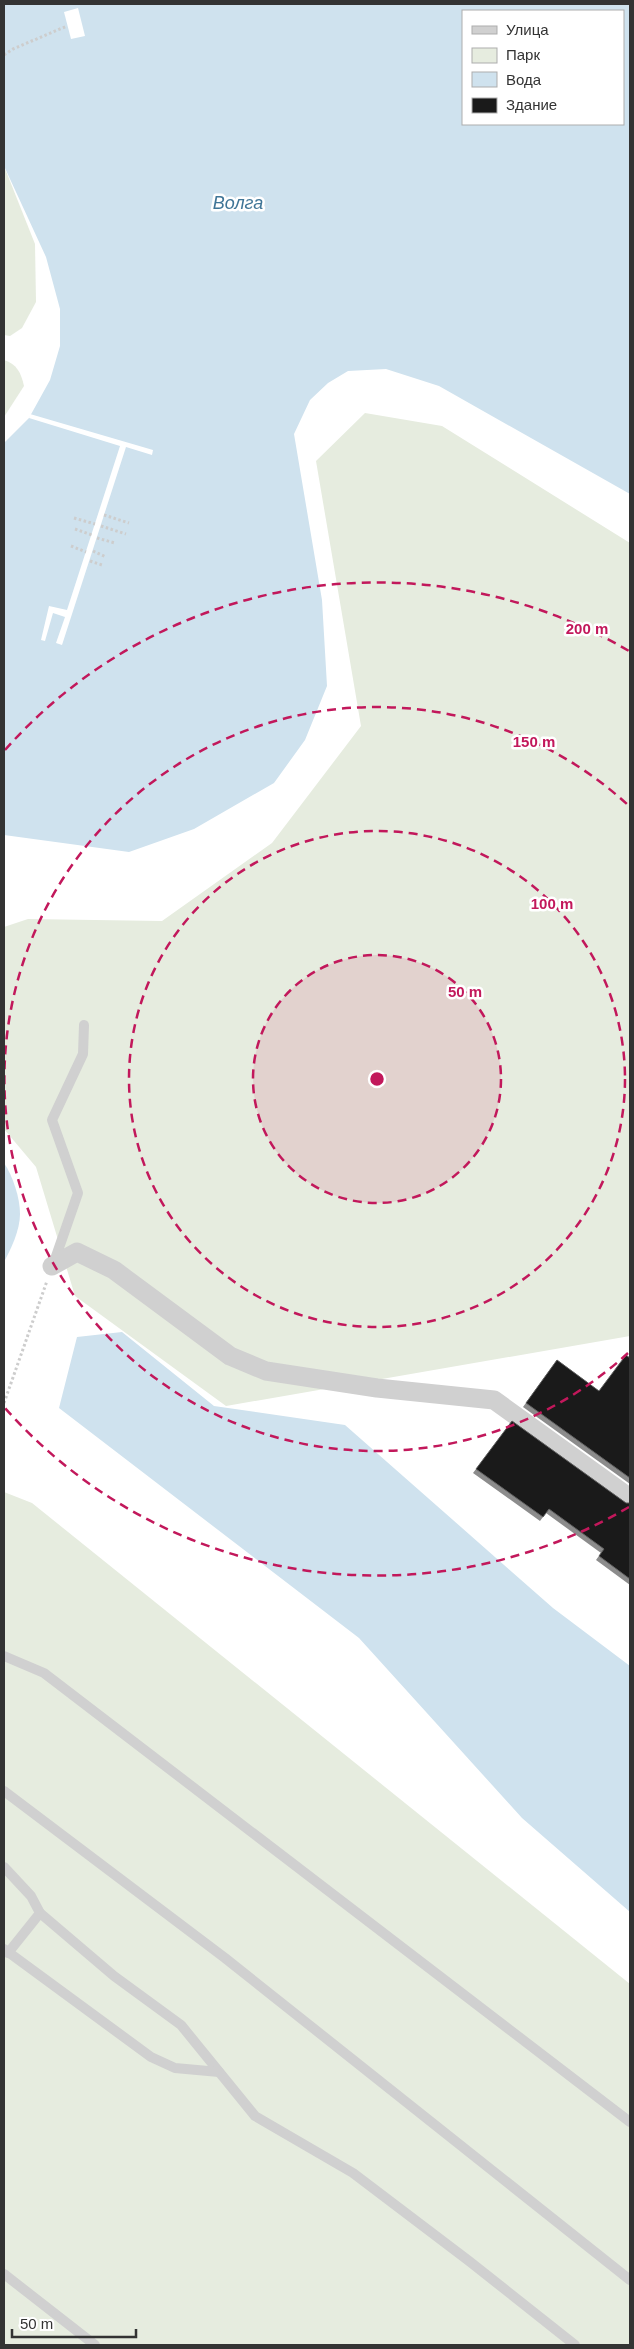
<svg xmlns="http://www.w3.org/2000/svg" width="634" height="2349" viewBox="0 0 634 2349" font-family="Helvetica,sans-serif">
	<rect width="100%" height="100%" fill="#fff"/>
	<!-- green -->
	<g fill="#e6ecdf">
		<path d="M4,166L35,244L36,302L22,328L10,336L4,335Z"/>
		<path d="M4,360C17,364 21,373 24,386L4,417Z"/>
		<path d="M365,413L442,426L630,543V1336L226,1406L75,1296L36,1167L4,1129V927L28,919L162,921L272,843L361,726L316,461Z"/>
		<path d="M4,1492L32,1503L630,1984V2345H4Z"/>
	</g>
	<!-- water -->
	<g fill="#cfe2ee" fill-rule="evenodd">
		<path d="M4,4H630V494L439,386L386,369L348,371L328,383L310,400L294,434L322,600L327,686L305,740L274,783L194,829L129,852L4,835V443L29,418L50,380L60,346V309L46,257L4,166ZM463,11H623V124H463Z"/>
		<path d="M4,1163C13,1176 20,1198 20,1214C20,1230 11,1249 4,1262Z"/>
		<path d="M122,1332L214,1406L345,1425L553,1608L630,1666V1912L522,1818L359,1638L59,1408L77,1337Z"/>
	</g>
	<!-- pier -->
	<g fill="#fff">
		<path d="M78,8L85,36L71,39L64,12Z"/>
		<path d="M30,414L153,450L152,455L126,447L62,645L56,643L65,617L53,613L45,641L41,640L49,606L67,610L120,446L29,418Z"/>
	</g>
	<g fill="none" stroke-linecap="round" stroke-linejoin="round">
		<!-- path -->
		<g stroke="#cdcdcd" stroke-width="3" stroke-dasharray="2.5 2.5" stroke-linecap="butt">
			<path d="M4,55L13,49L67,26"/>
			<path d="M104,515L129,523"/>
			<path d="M74,518L95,524"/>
			<path d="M101,526L126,534"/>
			<path d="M75,529L92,535"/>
			<path d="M97,538L115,543"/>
			<path d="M71,546L86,552"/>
			<path d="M93,551L106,557"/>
			<path d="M90,561L102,565"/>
			<path d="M4,1403L47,1281"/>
		</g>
		<!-- service -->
		<g stroke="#d0d0d0" stroke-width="10">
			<path d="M53,1265L78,1193L52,1120L83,1054L84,1025"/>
			<path d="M4,1656L44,1673L630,2122"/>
			<path d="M4,1791L225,1958L630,2280"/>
			<path d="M4,1867L31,1896L40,1913L114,1976L181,2025L255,2116L353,2173L469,2261L575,2345"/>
			<path d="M4,1949L151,2057L175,2068L219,2072"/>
			<path d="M8,1953L40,1913"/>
			<path d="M4,2274L95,2345"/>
		</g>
		<!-- minor -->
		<path stroke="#d0d0d0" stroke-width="19" d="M52,1266L77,1252L114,1270L230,1356L266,1371L377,1388L494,1400L630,1498"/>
	</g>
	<!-- wall -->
	<g fill="#8c8c8c">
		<path d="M630,1358V1484L523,1407L557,1360L599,1391Z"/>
		<path d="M512,1421L626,1503H630V1585L596,1560L601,1553L546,1513L540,1521L473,1473Z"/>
	</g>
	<!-- building -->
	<g fill="#1a1a1a" stroke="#5f5f5f">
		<path d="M626,1355L630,1358V1478L526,1403L557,1360L599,1391Z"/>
		<path d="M512,1421L626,1503H630V1579L599,1556L604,1549L549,1509L543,1517L476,1469Z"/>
	</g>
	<!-- distance rings -->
	<circle cx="377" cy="1079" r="124" fill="#c2185b" fill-opacity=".12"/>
	<g fill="none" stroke="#c2185b" stroke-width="2.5" stroke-dasharray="9 6">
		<circle cx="377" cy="1079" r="124"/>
		<circle cx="377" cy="1079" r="248"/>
		<path d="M628 1353A372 372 0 1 1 628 805"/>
		<path d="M629 1507A497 497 0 0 1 5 1408M5 750A497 497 0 0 1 629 651"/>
	</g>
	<g text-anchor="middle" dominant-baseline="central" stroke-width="5" stroke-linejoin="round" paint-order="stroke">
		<!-- water labels -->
		<g font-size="18" font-style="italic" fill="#3f7597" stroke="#fff">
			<text x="238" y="203">Волга</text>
		</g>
	</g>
	<circle cx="377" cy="1079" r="8" fill="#c2185b" stroke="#fff" stroke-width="2.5"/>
	<g font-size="15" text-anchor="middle" font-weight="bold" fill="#c2185b" stroke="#fff" stroke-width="5" stroke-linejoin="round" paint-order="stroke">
		<text x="587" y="634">200 m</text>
		<text x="534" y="747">150 m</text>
		<text x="552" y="909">100 m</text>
		<text x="465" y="997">50 m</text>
	</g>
	<!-- border -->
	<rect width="634" height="2349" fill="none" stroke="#333333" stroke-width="10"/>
	<!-- legend -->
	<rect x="462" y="10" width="162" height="115" fill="#ffffff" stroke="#adadad"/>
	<rect x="472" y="26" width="25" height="8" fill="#d0d0d0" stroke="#adadad"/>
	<text x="506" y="35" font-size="15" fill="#333333">Улица</text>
	<rect x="472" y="48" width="25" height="15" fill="#e6ecdf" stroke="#adadad"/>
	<text x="506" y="60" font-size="15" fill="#333333">Парк</text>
	<rect x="472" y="72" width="25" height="15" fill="#cfe2ee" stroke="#adadad"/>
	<text x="506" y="85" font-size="15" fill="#333333">Вода</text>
	<rect x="472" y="98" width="25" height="15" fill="#1a1a1a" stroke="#adadad"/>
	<text x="506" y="110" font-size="15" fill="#333333">Здание</text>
	<!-- scale -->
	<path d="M12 2329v8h124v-8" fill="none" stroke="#333333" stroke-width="2.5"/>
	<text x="20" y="2329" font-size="15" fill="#333333" stroke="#ffffff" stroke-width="4" paint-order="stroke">50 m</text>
</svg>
